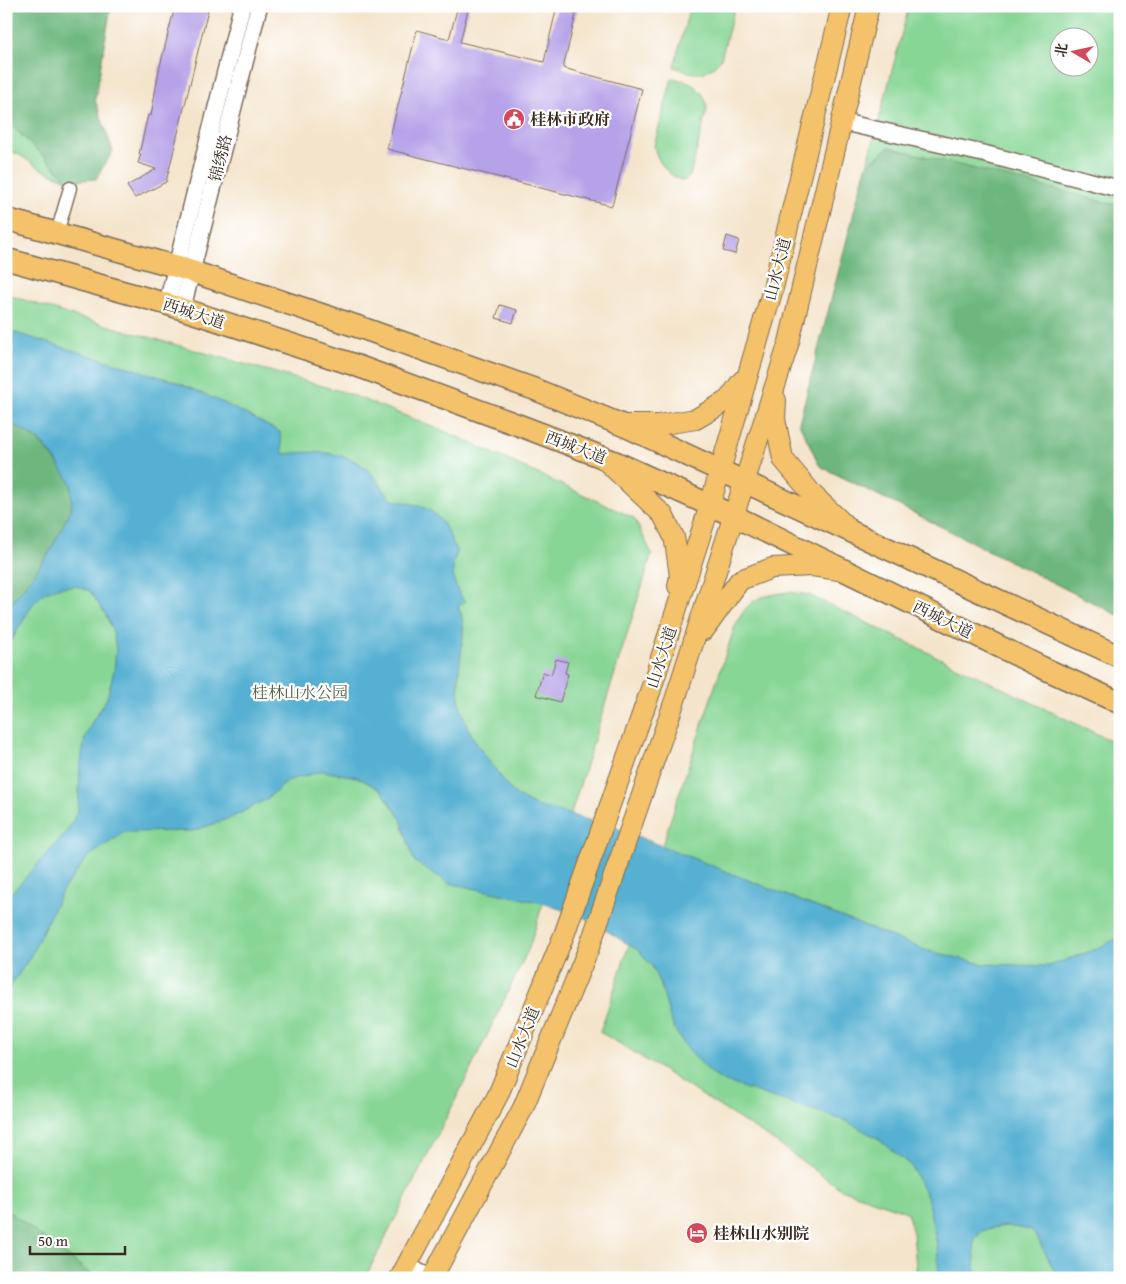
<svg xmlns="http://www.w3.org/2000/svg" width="1126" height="1284" viewBox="0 0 1126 1284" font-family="'Gentium Book Plus','Noto Serif SC',serif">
	<rect width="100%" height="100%" fill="#fff"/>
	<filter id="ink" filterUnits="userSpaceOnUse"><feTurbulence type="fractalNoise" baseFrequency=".02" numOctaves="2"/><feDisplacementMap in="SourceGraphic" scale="10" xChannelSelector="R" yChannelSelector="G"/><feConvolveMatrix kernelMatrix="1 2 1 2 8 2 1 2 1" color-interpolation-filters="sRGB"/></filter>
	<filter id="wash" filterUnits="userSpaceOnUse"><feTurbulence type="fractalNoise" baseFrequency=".0096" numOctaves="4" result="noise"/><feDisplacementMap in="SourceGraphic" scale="20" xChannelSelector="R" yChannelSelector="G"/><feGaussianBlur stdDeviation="1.12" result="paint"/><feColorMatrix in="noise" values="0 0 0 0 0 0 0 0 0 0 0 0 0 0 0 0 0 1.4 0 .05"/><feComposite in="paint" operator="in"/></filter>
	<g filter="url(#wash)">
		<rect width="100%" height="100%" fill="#f4e4cb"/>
		<!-- green -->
		<g fill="#87d695" stroke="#61805a" fill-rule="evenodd">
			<path d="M690,6H735L721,59L713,67L703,73H693L674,67Z"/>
			<path d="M909,6H1120V616L820,466L799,423ZM1058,38H1088V68H1058Z"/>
			<path d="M672,78C690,81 707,90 707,110L690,176L684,181C669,177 657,162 654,146Z"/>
			<path d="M6,120L69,181L43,170L18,154L6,150Z"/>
			<path d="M6,294L67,314L347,393L449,433L634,518L652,554L529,948L468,1075L365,1278H6Z"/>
			<path d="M788,592L809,595L1120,745V1278H917L913,1233L907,1212L841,1189L777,1143L629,1049L600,1032L735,626C750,597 758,597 788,592Z"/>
		</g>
		<!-- forest -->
		<g fill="#6db77e" stroke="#54704e">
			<path d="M6,6H111L95,100L113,151L96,179L69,181L6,120Z"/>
			<path d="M889,147L1120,206V616L820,466L799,423L866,166Z"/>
			<path d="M6,420C29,431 46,446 60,467C64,472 69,478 71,483C84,520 24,583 6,614Z"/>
			<path d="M6,1209L96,1278H6Z"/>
		</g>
		<!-- water -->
		<path fill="#54b0d2" stroke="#486d78" d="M6,330L174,381L226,404L280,432L283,454C313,451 348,449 371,473C378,481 385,491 392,500C434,506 442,514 457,553C449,569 454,588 465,602L458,606C466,624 463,635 461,654C459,668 458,683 459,696C462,728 483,753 501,777C504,781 506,786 510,789C522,801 537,808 554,810L619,829L925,950L983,964L1049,966L1096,949L1120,937V1278H1058L1037,1237L1030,1230L1007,1226L992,1228L982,1231L974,1240L976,1278H939L937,1245L927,1197L911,1166L879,1139L846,1121L723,1081L712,1074L690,1052L678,1035L671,1021L661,986L652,966L639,951L588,919L543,903L449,883L414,861L401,819L381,790L357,777L322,771L290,780L265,800L233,817L193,831L125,832L88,857L62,891L29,959L6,993V899L65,834L78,811L80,768L85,738L92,722L107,698L114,671L116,649L113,632L106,615L90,591L76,586L61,587L45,592L32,605L6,650V614L12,603L48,555L72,508L71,484L55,459L39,440L6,420Z"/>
		<g id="blocks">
			<!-- building -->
			<g fill="#b6a2e8">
				<path d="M175,6H209L166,182L135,198L127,186L156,169L138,163L141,154H139L148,115L151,116L159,70Z"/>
				<path d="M458,6H469L460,42L544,62L557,6H578L563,68L642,89L612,206L387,149L417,30L449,39Z"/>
				<path d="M727,236L739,240L735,254L723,251Z"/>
				<path d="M500,305L517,310L513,323L496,318Z"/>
				<path d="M556,659L568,662L565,673L568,674L560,702L536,695L543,672L551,675Z"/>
			</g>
		</g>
	</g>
	<g filter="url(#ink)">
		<use href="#blocks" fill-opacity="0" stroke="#7c6b5b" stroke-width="1"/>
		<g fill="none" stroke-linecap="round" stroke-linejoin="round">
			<!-- minor casing -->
			<g stroke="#7c6b5b" stroke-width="15">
				<path id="minor" d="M57,233L70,188"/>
			</g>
			<!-- tertiary casing -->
			<g stroke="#7c6b5b" stroke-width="19">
				<g id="tertiary">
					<path d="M842,122L985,154L1120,189"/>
					<path d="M167,304L242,6"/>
					<path d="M182,309L259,6"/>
					<path d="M408,1266L430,1278"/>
				</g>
			</g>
			<!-- primary casing -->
			<g stroke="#7c6b5b" stroke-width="22">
				<g id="primary">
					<path d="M776,400L775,419L783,459L813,495L847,527"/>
					<path d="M622,425H658L696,419L728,400L742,381"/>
					<path d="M604,459L663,515L674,537L676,548L680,576L678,586"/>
					<path d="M704,630L740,580L772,568L812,566L839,570"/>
					<path d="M400,1278L498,1095L564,935L650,692L710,505L772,292L842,6"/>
					<path d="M432,1278L523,1108L590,945L675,700L789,342L869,6"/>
				</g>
			</g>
			<!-- trunk casing -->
			<g stroke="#7c6b5b" stroke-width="24">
				<g id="trunk">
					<path d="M6,219L181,268L362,328L534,389L627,427L1120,657"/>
					<path d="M6,259L167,304L352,364L521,426L615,462L734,516L1041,667L1120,703"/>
				</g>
			</g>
			<!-- minor -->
			<use href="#minor" stroke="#fff" stroke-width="12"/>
			<!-- tertiary -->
			<use href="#tertiary" stroke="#fff" stroke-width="16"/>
			<!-- primary -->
			<use href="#primary" stroke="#f3c26a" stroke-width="20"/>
			<!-- trunk -->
			<use href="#trunk" stroke="#f3c26a" stroke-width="21"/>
		</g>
	</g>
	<!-- icons -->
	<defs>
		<g id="civic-disc" transform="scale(1.125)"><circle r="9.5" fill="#d1495b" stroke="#fff"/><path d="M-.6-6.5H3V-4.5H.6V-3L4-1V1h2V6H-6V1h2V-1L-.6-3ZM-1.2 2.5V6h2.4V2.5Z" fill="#fff"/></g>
		<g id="hotel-disc" transform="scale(1.125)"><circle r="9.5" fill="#d1495b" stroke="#fff"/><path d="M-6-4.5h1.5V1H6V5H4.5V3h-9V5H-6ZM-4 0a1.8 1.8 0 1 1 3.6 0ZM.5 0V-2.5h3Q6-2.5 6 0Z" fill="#fff"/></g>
	</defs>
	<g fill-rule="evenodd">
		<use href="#civic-disc" x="514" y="119"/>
		<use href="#hotel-disc" x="697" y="1233"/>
	</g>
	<g text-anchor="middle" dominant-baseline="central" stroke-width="4.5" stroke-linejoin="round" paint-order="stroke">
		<!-- poi labels -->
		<g font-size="16" font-weight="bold" fill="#3b2a1e" stroke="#fff" text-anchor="start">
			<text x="530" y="119">桂林市政府</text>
			<text x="713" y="1233">桂林山水别院</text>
		</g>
		<!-- street labels -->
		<g font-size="16" fill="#3b2a1e" stroke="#fff">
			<text transform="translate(220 158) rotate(-76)">锦绣路</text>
			<text transform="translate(777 269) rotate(-76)">山水大道</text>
			<text transform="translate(194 313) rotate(18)">西城大道</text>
			<text transform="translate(576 447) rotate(21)">西城大道</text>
			<text transform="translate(943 619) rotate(26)">西城大道</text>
			<text transform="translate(661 657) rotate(-72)">山水大道</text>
			<text transform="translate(522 1037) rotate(-68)">山水大道</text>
		</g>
		<!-- park labels -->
		<g font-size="16" fill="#525e42" stroke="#fff">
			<text x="300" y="692">桂林山水公园</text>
		</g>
	</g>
	<!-- margin -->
	<rect width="1126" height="1284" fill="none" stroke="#fff" stroke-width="25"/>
	<!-- north arrow -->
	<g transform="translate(1074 52) rotate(279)"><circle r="24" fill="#ffffff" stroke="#b1aaa5"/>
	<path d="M0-4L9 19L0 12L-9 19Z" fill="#d1495b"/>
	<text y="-8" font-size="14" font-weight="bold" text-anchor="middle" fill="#3b2a1e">北</text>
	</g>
	<!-- scale -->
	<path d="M30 1246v8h95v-8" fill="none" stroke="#3b2a1e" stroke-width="2.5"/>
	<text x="38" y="1246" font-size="15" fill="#3b2a1e" stroke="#ffffff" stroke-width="4" paint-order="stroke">50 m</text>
</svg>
